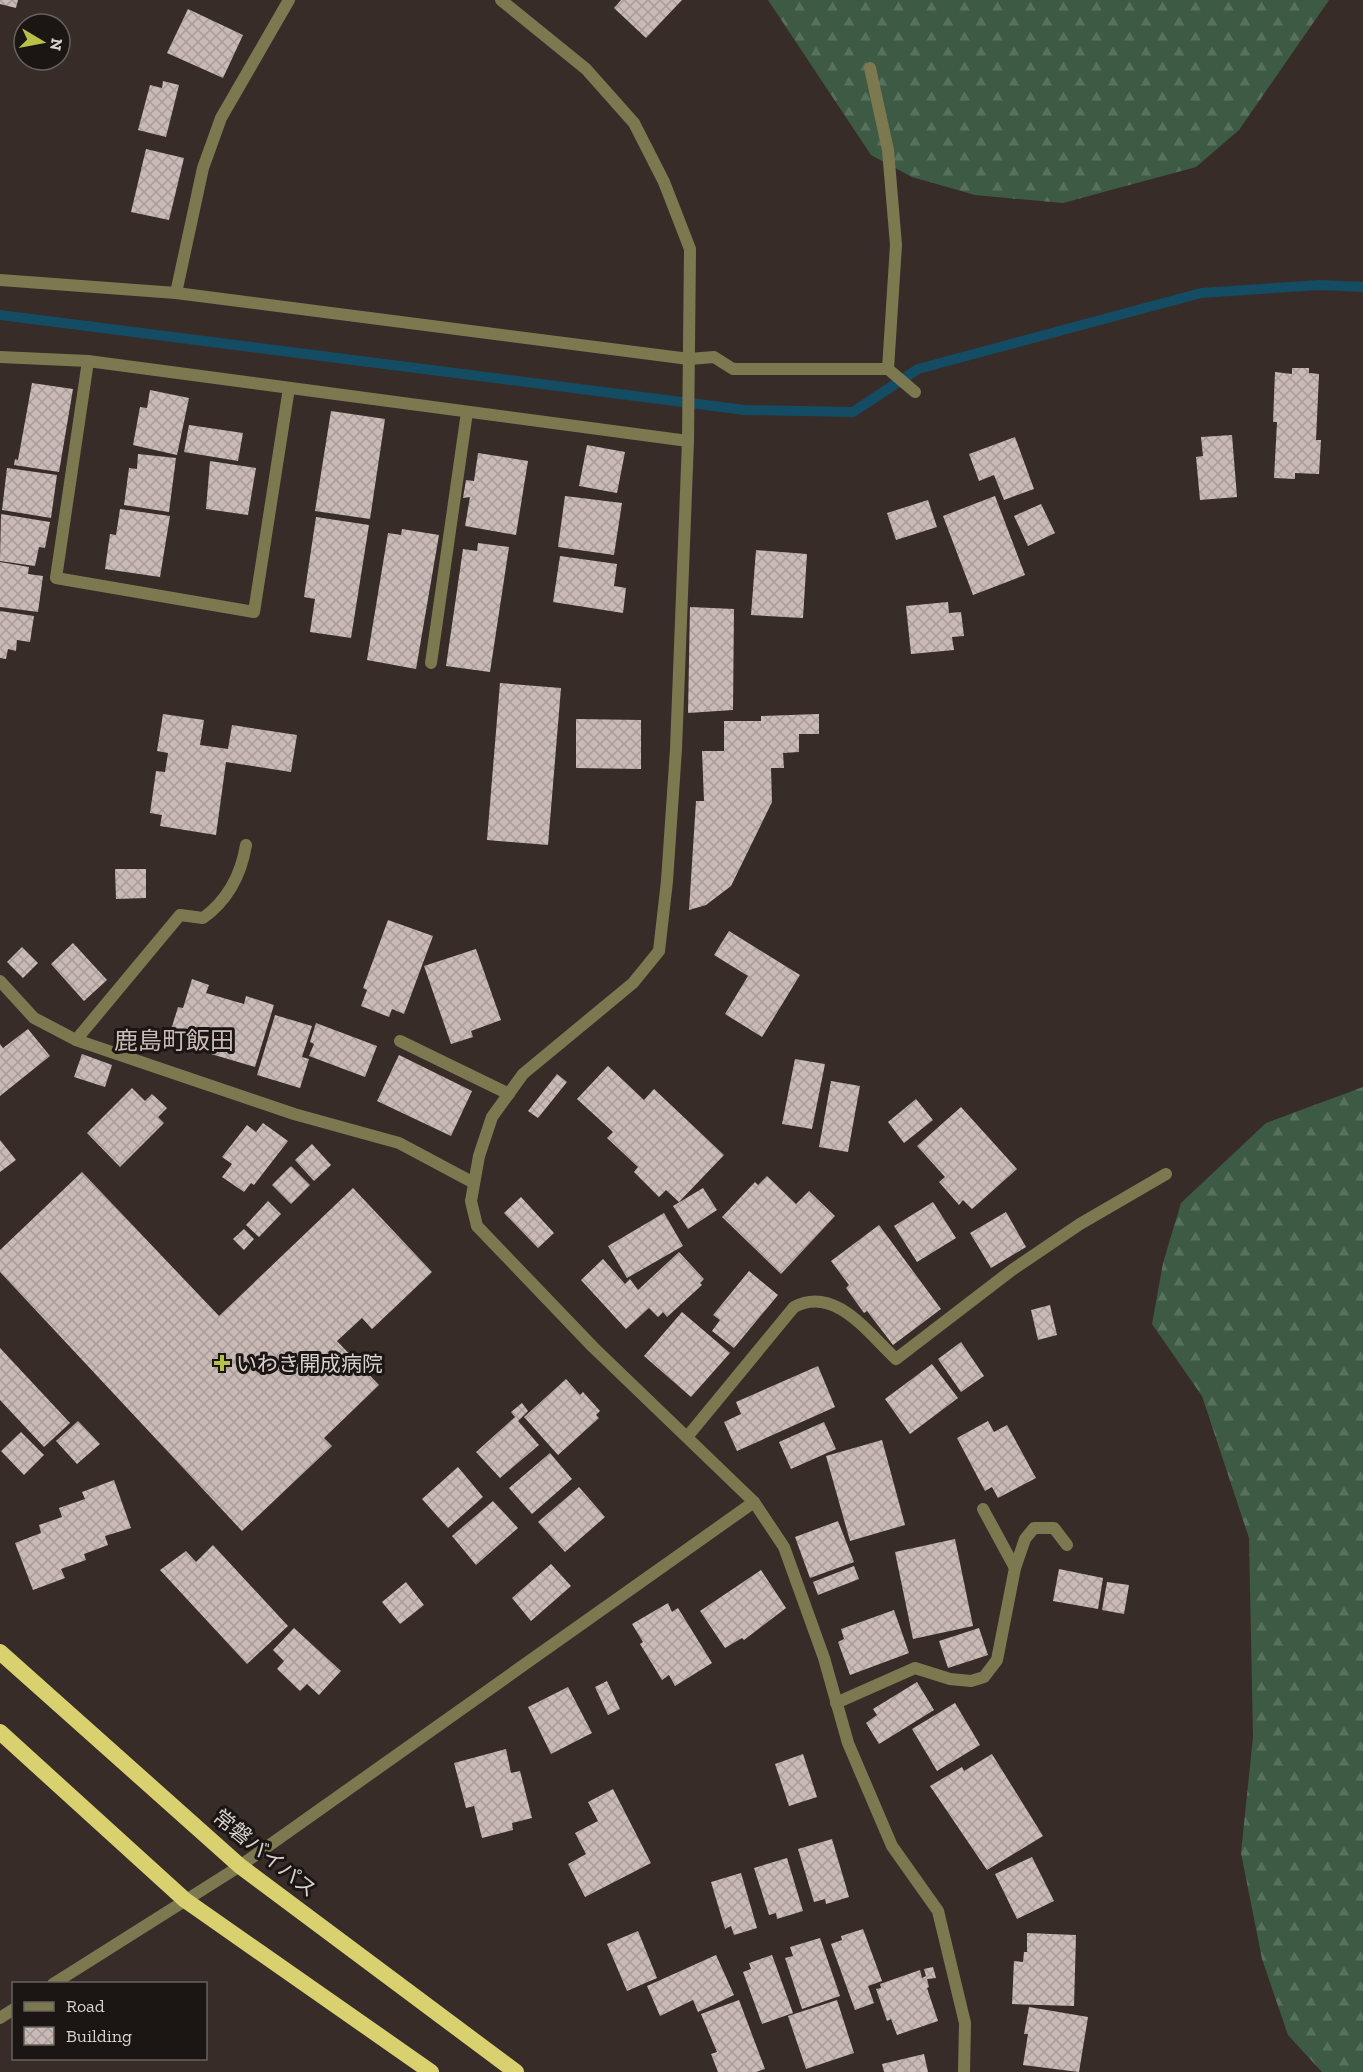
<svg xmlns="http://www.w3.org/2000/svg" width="1363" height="2072" viewBox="0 0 1363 2072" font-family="'Zilla Slab','Noto Sans JP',serif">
	<defs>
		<pattern id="forest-firs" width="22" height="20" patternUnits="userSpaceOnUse" patternTransform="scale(1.5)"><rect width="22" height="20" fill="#3d5a44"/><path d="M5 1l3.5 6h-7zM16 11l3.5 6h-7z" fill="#58715e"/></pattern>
		<pattern id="building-cross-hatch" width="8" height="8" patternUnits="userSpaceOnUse" patternTransform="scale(1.5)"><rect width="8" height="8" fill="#c9bab5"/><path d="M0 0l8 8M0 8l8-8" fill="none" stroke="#a79b97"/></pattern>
	</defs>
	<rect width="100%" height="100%" fill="#382c28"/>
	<!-- forest -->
	<g fill="url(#forest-firs)">
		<path d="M768,0H1329L1239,130L1196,167L1063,203L975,195L912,177L871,155Z"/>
		<path d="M1363,1087V2072H1322L1288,2035L1262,1959L1241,1853L1253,1737L1249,1538L1202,1396L1152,1324L1163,1263L1181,1203L1266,1123Z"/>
	</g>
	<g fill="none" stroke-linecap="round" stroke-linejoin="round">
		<!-- stream -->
		<path stroke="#134c63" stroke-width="10" d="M0,315L745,410L853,412L918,369L1201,293L1320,285L1363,287"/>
	</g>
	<!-- building -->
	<g fill="url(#building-cross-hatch)">
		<path d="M0,0H18L16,8L0,4Z"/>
		<path d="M621,0H682L646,38L614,8Z"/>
		<path d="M188,9L243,35L223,78L167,53Z"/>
		<path d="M163,81L179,85L166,137L138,130L150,85L162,88Z"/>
		<path d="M146,149L184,158L169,220L131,212Z"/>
		<path d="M1292,368H1309V373L1319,374L1316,440H1321L1319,474L1295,473V479L1274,478L1277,422H1273L1275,372L1292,374Z"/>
		<path d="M32,383L73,389L59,472L14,465L15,459L18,460Z"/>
		<path d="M150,390L189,398L177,455L133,445L140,407L147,408Z"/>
		<path d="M331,411L385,419L370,519L315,511Z"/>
		<path d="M189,425L243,433L238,461L184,452Z"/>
		<path d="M1232,435L1237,497L1200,500L1196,457L1203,456L1201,437Z"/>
		<path d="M1015,437L1034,489L1004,500L994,475L979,481L969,454Z"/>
		<path d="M587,445L625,452L617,493L579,486Z"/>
		<path d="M478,453L528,461L516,535L465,526L470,497L463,498L466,480L474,481Z"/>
		<path d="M138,454L176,458L169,512L124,505L129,468L137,469Z"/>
		<path d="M210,461L256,468L248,515L206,509Z"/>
		<path d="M7,468L57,475L51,518L2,510Z"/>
		<path d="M565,496L622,503L614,555L558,547Z"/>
		<path d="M995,496L1025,575L973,595L943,516Z"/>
		<path d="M928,500L937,527L896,540L887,513Z"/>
		<path d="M1041,504L1055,533L1028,546L1014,516Z"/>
		<path d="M120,509L170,516L160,577L105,569L110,534L116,535Z"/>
		<path d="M1,514L50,522L45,548L39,547L35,566L0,561Z"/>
		<path d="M316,517L369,525L351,638L310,632L315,599L304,597Z"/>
		<path d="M402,529L439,535L416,669L367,660L388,533L401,535Z"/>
		<path d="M478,543L509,547L490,672L446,666L463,549L477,551Z"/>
		<path d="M756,550L807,554L803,618L751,615Z"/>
		<path d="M560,556L617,564L614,586L626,588L623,613L553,602Z"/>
		<path d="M0,562L29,567L28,574L43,576L38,612L0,607Z"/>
		<path d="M948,602L949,613L961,612L964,636L952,637L954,650L911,654L906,606Z"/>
		<path d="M690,607L734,609L733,710L688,713Z"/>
		<path d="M0,611L34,616L30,642L17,640L16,651L8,649L6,659L0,658Z"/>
		<path d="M500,683L561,688L548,845L487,840Z"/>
		<path d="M163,714L204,720L200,745L228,749L232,725L297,735L291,772L226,762L216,835L160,826L162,815L150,813L156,771L165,772L168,753L157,751Z"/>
		<path d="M819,714V734H799V752L783,753L784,768H771L772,802L731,886L706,905L689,910L696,801H704L702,751H724V721H761V716Z"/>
		<path d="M576,719L641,720V769L576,768Z"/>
		<path d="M115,869H146V898L116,899Z"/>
		<path d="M388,920L433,936L404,1014L392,1009L389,1017L361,1006L367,990L363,988Z"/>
		<path d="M729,931L800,975L762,1037L725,1014L748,976L714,955Z"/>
		<path d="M73,943L107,980L84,1001L51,964Z"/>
		<path d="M22,947L38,963L23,978L7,962Z"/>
		<path d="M476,949L501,1020L471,1031L473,1037L451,1044L424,966Z"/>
		<path d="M192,979L209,985L206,993L244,1004L246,996L274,1005L255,1067L211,1054L214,1046L170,1033L178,1007L183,1008Z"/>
		<path d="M275,1015L312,1026L302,1057L309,1059L300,1088L257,1075Z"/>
		<path d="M316,1023L377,1046L365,1077L309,1056L314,1044L310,1042Z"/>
		<path d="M28,1029L50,1056L0,1096V1044L3,1048Z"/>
		<path d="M82,1054L112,1065L105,1087L74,1077Z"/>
		<path d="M399,1055L472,1091L451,1136L377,1101Z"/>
		<path d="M795,1059L825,1064L812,1129L782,1124Z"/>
		<path d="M608,1066L644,1100L654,1089L724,1155L679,1202L666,1190L659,1197L634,1172L638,1167L607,1138L613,1132L577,1099Z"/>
		<path d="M557,1074L567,1082L538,1118L528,1111Z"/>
		<path d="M831,1081L860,1086L848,1152L819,1147Z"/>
		<path d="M132,1088L145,1101L152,1094L167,1108L158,1117L164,1123L120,1167L87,1133Z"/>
		<path d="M916,1099L933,1120L904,1143L888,1122Z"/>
		<path d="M961,1107L1017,1169L972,1209L963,1200L959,1205L939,1182L945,1177L917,1146Z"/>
		<path d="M263,1123L288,1141L254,1185L251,1183L244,1192L222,1177L232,1164L222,1157L247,1125L256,1132Z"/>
		<path d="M0,1140L16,1160L0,1172Z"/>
		<path d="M312,1144L331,1165L314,1181L295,1160Z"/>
		<path d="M291,1166L310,1185L291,1204L272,1185Z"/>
		<path d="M82,1172L219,1316L353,1188L432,1272L372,1329L362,1318L337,1341L379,1385L324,1438L332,1446L242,1531L0,1272V1250Z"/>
		<path d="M767,1176L796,1204L809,1191L835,1216L781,1274L722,1217L755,1182L758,1185Z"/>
		<path d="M703,1188L717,1210L688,1229L673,1206Z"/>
		<path d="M521,1197L554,1233L538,1248L504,1213Z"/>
		<path d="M268,1201L281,1214L259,1237L246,1225Z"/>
		<path d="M933,1202L956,1238L917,1262L894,1226Z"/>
		<path d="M1006,1212L1026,1247L991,1268L970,1233Z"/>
		<path d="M664,1213L683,1246L627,1278L608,1246Z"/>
		<path d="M879,1225L941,1309L893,1345L867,1311L864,1313L846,1288L849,1285L831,1261Z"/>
		<path d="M244,1229L254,1239L244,1250L233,1239Z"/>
		<path d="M679,1252L704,1279L700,1283L702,1285L667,1317L663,1312L658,1317L649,1308L626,1329L581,1280L603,1259L625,1284L630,1279L638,1290Z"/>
		<path d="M749,1271L778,1295L734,1348L712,1331L720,1320L713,1315Z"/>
		<path d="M1050,1305L1057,1335L1038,1340L1031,1310Z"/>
		<path d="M682,1312L730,1353L691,1397L644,1356Z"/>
		<path d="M961,1342L984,1376L961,1392L938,1359Z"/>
		<path d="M0,1348L70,1423L44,1447L0,1400Z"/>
		<path d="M932,1364L958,1398L910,1434L885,1399Z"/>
		<path d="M818,1366L835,1407L737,1451L724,1422L741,1414L736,1402Z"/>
		<path d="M566,1379L580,1395L583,1392L600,1411L596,1415L599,1418L558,1455L524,1417Z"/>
		<path d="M522,1403L528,1411L518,1421L539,1445L500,1478L476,1452L515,1417L511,1412Z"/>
		<path d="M78,1421L100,1444L77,1464L56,1441Z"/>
		<path d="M988,1421L994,1432L1007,1425L1036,1478L998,1498L992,1487L985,1491L957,1438Z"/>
		<path d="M824,1422L836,1449L791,1469L779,1442Z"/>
		<path d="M21,1432L44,1455L24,1475L1,1451Z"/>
		<path d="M882,1440L905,1525L850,1541L826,1456Z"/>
		<path d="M550,1453L572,1479L532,1514L509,1488Z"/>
		<path d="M458,1467L483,1497L448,1528L422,1499Z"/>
		<path d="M114,1480L131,1528L105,1536L108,1545L84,1554L86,1560L61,1569L65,1578L33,1590L15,1543L41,1533L39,1525L62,1517L59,1508L85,1499L82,1492Z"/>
		<path d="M579,1487L605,1517L565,1552L538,1522Z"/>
		<path d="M493,1501L518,1528L476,1565L452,1536Z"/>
		<path d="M838,1521L854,1562L810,1578L795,1537Z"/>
		<path d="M955,1539L973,1626L913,1639L895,1552Z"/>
		<path d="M213,1545L288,1626L247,1664L160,1570L186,1551L196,1562Z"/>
		<path d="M551,1564L571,1586L531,1621L512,1598Z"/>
		<path d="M854,1566L859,1579L818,1595L813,1582Z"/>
		<path d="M1059,1569L1103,1578L1098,1609L1053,1601Z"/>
		<path d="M761,1570L786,1608L744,1640L742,1638L725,1648L700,1611Z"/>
		<path d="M406,1582L424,1605L400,1624L382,1602Z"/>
		<path d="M1107,1582L1129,1585L1124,1614L1102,1610Z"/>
		<path d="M668,1603L672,1612L678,1608L712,1663L675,1686L669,1675L662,1680L640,1644L643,1642L632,1624Z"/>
		<path d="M894,1610L909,1653L850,1675L838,1642L844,1639L841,1629Z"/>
		<path d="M294,1628L341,1671L319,1695L307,1684L300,1691L277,1669L284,1661L273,1650Z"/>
		<path d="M979,1628L988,1655L948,1668L939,1641Z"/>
		<path d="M607,1681L620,1709L608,1715L595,1687Z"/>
		<path d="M917,1682L934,1710L879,1744L866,1723L877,1715L873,1709Z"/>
		<path d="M568,1687L592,1733L551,1754L528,1707Z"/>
		<path d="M955,1703L980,1745L937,1771L912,1729Z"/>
		<path d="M506,1749L511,1773L520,1771L532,1818L512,1823L513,1830L482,1838L474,1806L466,1808L454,1763Z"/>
		<path d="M803,1754L817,1797L789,1806L775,1764Z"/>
		<path d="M992,1754L1043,1836L987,1870L930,1786L962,1767L964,1771Z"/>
		<path d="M613,1789L651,1863L585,1897L568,1864L586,1854L575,1833L598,1821L588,1802Z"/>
		<path d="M832,1839L849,1897L826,1904L825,1899L814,1902L798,1849Z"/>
		<path d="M1032,1857L1054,1901L1017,1919L995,1874Z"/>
		<path d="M787,1858L803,1911L777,1919L776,1913L769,1915L754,1868Z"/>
		<path d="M741,1873L757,1928L734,1935L731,1926L725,1929L711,1882Z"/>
		<path d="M863,1929L882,1981L868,1986L874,2003L855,2010L831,1944L842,1940L841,1936Z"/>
		<path d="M638,1931L657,1978L627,1991L607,1944Z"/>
		<path d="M1027,1933L1076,1935L1074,2006L1012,2004L1014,1961L1023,1962L1024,1952H1027Z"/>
		<path d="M820,1938L840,1996L802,2009L785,1958L793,1956L790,1947Z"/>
		<path d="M716,1955L734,1995L698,2012L693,2000L660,2016L647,1986Z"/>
		<path d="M772,1955L793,2013L762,2024L743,1972L751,1969L749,1963Z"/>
		<path d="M933,1967L936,1978L927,1979L929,1987L927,1988L938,2021L897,2035L891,2019L887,2021L876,1989L881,1988L880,1984L920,1970L922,1978L926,1976L924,1969Z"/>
		<path d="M739,2000L765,2069L756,2072H718L711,2054L717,2052L701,2014Z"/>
		<path d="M837,2000L854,2053L806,2069L788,2016Z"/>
		<path d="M1029,2007L1088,2017L1079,2072L1023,2065L1028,2034H1024Z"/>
		<path d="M924,2054L928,2072H884L882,2064Z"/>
	</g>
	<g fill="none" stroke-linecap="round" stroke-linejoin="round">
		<!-- minor -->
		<g stroke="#7c7951" stroke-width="12">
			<path d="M501,0L586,69L634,123L664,182L690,249L688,441L676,749L667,881L659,951L633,983L523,1074L492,1117L479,1156L471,1201L477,1226L593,1347L754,1502L784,1547L824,1658L848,1743L892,1846L938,1911L965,2023L964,2072"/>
			<path d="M0,280L176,293L689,359L714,357L733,369H888L896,245L888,150L870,68"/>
			<path d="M176,293L203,168L221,118L289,0"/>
			<path d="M0,357L88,361L688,441"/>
			<path d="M88,361L56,578L254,612L289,388"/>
			<path d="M888,369L915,392"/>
			<path d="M431,663L467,412"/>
			<path d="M0,981L34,1018L76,1040L294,1114L399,1143L474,1183"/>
			<path d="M76,1040L180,915L203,918C228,900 241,875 246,845"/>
			<path d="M400,1041L509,1094"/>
			<path d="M687,1437L794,1307C835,1285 868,1333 896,1359L1012,1270L1080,1224L1166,1174"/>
			<path d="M983,1509L1015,1568"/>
			<path d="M836,1703L915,1668L950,1679L971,1681L984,1677L997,1660L1015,1568L1025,1539L1034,1528H1054L1067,1545"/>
			<path d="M240,1866L754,1502"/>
		</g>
		<!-- tertiary -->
		<g stroke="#7c7951" stroke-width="12">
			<path d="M53,1984L240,1866"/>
			<path d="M0,2018L14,2009"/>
		</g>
		<!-- trunk -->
		<g stroke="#d9d070" stroke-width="16">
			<path d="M0,1652L240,1866L516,2072"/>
			<path d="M0,1732L185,1900L431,2072"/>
		</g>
	</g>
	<!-- markers -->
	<path fill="#b8c147" stroke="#1b1614" stroke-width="2" d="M219 1354h6v6h6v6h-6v6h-6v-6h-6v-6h6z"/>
	<g text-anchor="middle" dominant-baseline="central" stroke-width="6" stroke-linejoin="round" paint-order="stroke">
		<!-- poi labels -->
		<g font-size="21" fill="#d8d1ce" stroke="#1b1614" text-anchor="start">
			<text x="236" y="1363">いわき開成病院</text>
		</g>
		<!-- street labels -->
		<g font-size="21" fill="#d8d1ce" stroke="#1b1614">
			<text transform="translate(265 1853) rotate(39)">常磐バイパス</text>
		</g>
		<!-- quarter labels -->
		<g font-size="24" fill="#cabbb6" stroke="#1b1614">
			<text x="174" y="1040">鹿島町飯田</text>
		</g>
	</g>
	<!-- legend -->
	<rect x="12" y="1982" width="195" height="78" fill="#1b1614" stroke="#67615e" stroke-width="1.5"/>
	<rect x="24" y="2002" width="30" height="9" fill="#7c7951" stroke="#67615e" stroke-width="1.5"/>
	<text x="66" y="2012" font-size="18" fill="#d8d1ce">Road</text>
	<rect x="24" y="2027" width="30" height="18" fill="url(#building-cross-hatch)" stroke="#67615e" stroke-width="1.5"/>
	<text x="66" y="2042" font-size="18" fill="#d8d1ce">Building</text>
	<!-- north arrow -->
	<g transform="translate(42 42) rotate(100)"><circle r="28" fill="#1b1614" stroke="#67615e" stroke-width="1.5"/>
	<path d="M0-4.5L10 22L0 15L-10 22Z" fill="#b8c147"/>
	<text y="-9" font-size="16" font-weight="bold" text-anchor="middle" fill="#d8d1ce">N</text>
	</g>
</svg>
